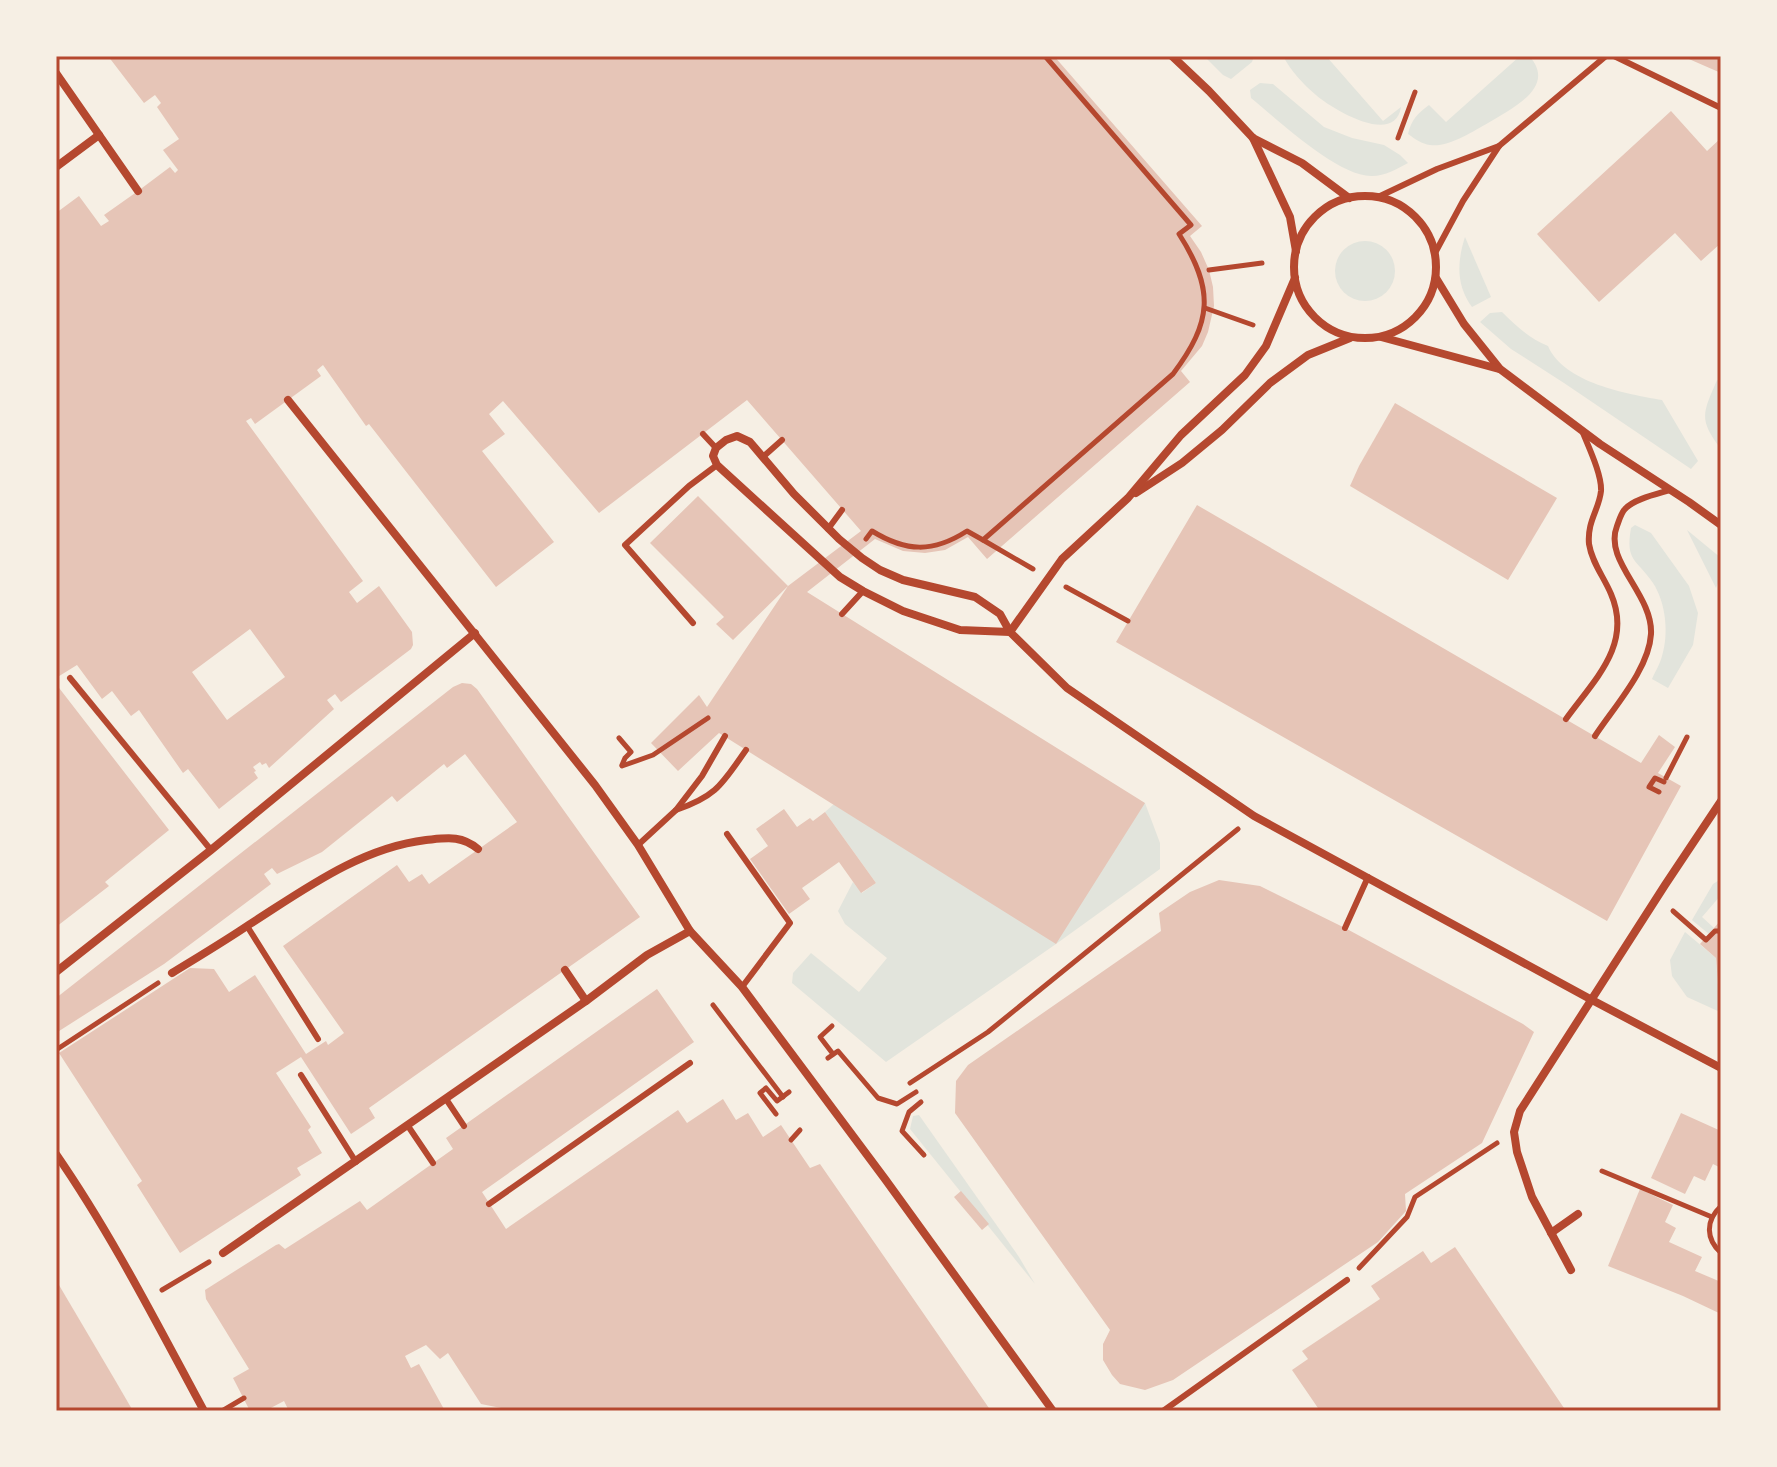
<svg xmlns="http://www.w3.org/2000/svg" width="1777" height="1467" viewBox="0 0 1777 1467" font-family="Jost,sans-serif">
	<rect width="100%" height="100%" fill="#f6efe4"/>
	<!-- green -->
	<g fill="#e2e4dc">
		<path d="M1204,56H1254L1252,62L1231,79L1223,75Z"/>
		<path d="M1283,56H1326L1383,121L1401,107C1395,147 1332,109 1316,95C1303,84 1291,71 1283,56Z"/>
		<path d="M1520,56H1529C1558,87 1511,109 1488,123C1474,131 1447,148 1430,145C1422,144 1415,139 1408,134C1411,120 1418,113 1429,105L1446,122Z"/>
		<path d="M1260,83L1273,84L1324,127L1352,138L1384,145L1400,155L1408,163C1397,169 1385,176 1372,176C1338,177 1278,120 1251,98L1250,90Z"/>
		<path d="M1465,237L1491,297L1472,307C1456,285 1457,262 1465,237Z"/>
		<circle cx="1365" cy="271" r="30"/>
		<path d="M1502,312C1516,326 1529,338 1548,346C1564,383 1627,394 1662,400L1698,461L1691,469L1564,383L1511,349L1480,322L1490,313Z"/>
		<path d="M1717,380L1721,381V449C1698,419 1703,413 1717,380Z"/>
		<path d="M1635,525L1651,533L1689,586L1698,613L1693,645L1668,688L1652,679C1655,672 1660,664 1662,656C1669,634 1666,603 1653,583C1637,559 1625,562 1631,528Z"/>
		<path d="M1687,530L1721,558V576L1716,588Z"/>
		<path d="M1145,803L1160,843V869L1056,944L886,1062L792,983L793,973L811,953L859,992L887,958L845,924L838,911L853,882L862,893L876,883L825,812L834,804Z"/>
		<path d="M1721,879V895L1702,917L1714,928L1709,934L1692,920L1713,884Z"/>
		<path d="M1685,932L1716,958L1720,1012L1687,997L1672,976L1670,960Z"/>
		<path d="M919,1115L1019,1257L1035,1284L910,1129L913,1116Z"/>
	</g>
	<!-- building -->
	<g fill="#e6c5b7" fill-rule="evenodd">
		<path d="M108,56H1054L1202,226L1190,236L1201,252L1209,270L1213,287L1214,306L1208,332L1202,346L1181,371L1190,382L987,559L968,537L945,550L925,553L903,551L875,539L807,592L1145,803L1056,944L719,733L678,771L651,743L699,695L707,707L788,586L733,640L716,624L724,617L650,543L698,496L788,586L861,531L747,400L599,513L503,401L489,414L505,434L482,451L554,542L496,587L369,424L366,426L323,365L317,370L321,376L255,424L251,418L246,421L363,581L349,592L357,603L379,586L412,632L413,645L411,649L341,702L335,694L327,700L334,709L269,768L266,763L262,765L260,762L253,767L256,771L254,772L258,778L219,809L188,769L183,773L139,710L131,716L112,691L102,699L77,665L56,678V213L79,196L101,226L109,221L104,215L138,191L170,167L175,173L178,170L163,150L179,139L157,107L161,103L155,95L144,103ZM250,629L285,677L227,720L192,672Z"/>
		<path d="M1682,56H1721V73Z"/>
		<path d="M1671,111L1707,151L1721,138V243L1701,261L1675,233L1599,302L1537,234Z"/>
		<path d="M1395,403L1557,498L1508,580L1350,486L1359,466Z"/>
		<path d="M1197,505L1641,763L1659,735L1675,747L1658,773L1681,786L1607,921L1116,642Z"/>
		<path d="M462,683L471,684L477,689L640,917L369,1108L375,1118L351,1134L301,1057L276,1073L311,1127L308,1130L322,1153L297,1168L301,1175L180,1253L137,1185L142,1181L59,1053L190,968L214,969L229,992L255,975L306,1054L326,1041L328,1045L344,1033L283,946L397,865L409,882L422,874L429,884L517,822L465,754L447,768L444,764L397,802L392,796L322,852L277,874L272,868L264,874L271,884L164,964L56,1033V998L453,687Z"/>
		<path d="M56,684L169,830L105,882L109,886L56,927Z"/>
		<path d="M784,809L797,827L810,818L813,821L825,812L876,883L861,893L839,862L802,888L810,899L789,914L750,859L768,846L756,829Z"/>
		<path d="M1219,880L1260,886L1345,928L1523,1024L1534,1032L1482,1143L1405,1194L1406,1211L1378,1242L1173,1380L1145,1390L1120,1384L1112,1375L1103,1360V1344L1110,1330L955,1113L956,1081L968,1065L1161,931L1159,913L1190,892Z"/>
		<path d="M1721,920V994H1719L1716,958L1700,944Z"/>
		<path d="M657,989L694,1042L482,1192L506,1229L678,1110L687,1123L723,1099L736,1120L748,1113L763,1137L781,1125L810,1168L820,1164L991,1411H517L481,1404L448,1353L440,1359L426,1345L405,1356L411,1368L419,1364L445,1411H289L284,1401L265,1411H250L233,1378L249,1369L206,1299L205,1290L276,1245L279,1244L285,1249L360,1201L367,1210L453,1149L446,1138Z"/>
		<path d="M1681,1113L1721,1131V1168L1713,1164L1705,1181L1694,1176L1685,1194L1651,1178Z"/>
		<path d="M1640,1189L1673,1205L1665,1222L1676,1228L1669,1242L1702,1257L1695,1271L1721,1282V1314L1683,1296L1608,1266Z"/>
		<path d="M961,1191L989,1224L982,1230L954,1197Z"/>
		<path d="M1455,1247L1566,1411H1320L1292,1370L1308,1359L1302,1351L1380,1299L1371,1286L1423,1251L1431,1263Z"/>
		<path d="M56,1280L115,1380L133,1411H56Z"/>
	</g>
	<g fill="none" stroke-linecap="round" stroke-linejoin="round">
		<!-- path -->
		<g stroke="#b5482f" stroke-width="5">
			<path d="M1398,138L1415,92"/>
			<path d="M1209,270L1262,263"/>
			<path d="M1205,308L1253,325"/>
			<path d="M866,539L872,531C906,552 933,553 967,531L983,540"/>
			<path d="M1033,569L983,540L1173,374C1212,322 1215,290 1179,234L1191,225L1045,56"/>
			<path d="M1066,587L1128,621"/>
			<path d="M619,738L631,752L625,758L622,765"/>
			<path d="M622,766L653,755L708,718"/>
			<path d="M1666,778L1687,737"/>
			<path d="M1659,792L1649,787L1655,778L1664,782"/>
			<path d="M1673,911L1706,940L1715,931H1721"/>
			<path d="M713,1005L783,1097"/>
			<path d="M832,1026L820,1037L833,1054"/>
			<path d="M56,1050L158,983"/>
			<path d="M828,1058L838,1051L878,1098L897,1104L916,1092"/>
			<path d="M910,1083L988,1032L1238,829"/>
			<path d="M921,1102L909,1112L902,1131L924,1155"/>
			<path d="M776,1114L760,1093L766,1088L777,1101L789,1092"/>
			<path d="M791,1140L800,1130"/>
			<path d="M1602,1171L1712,1217"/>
			<path d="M1721,1206C1705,1221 1706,1239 1721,1253"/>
			<path d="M1359,1268L1407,1217L1415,1197L1497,1143"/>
			<path d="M162,1290L209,1262"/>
			<path d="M222,1411L244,1398"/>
			<path d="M1288,1411H1289"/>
		</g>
		<!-- service -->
		<g stroke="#b5482f" stroke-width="6">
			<path d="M1614,56L1721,108"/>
			<path d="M1378,197L1437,169L1499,146"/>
			<path d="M1435,253L1463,201L1499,146L1606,56"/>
			<path d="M703,434L716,448"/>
			<path d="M764,456L782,440"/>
			<path d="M828,529L842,510"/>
			<path d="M842,614L863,591"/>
			<path d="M693,623L625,545L689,486L717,465"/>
			<path d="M70,678L211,850"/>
			<path d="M1566,719C1594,680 1633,645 1611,594C1604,577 1592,563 1589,544C1587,521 1599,510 1601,491C1602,475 1589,448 1583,433"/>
			<path d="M1595,736C1614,707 1649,669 1651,634C1653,594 1603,561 1617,526C1619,521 1621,513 1625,509C1634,499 1657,494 1670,490"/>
			<path d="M676,810C717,796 722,784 746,750"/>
			<path d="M727,834L790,923L742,987"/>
			<path d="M638,845L676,810L702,776L725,736"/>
			<path d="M247,926L318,1039"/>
			<path d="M1345,928L1368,877"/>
			<path d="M301,1075L356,1162"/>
			<path d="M446,1099L464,1126"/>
			<path d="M408,1126L433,1163"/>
			<path d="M489,1204L690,1063"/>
			<path d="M1163,1411L1347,1280"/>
		</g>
		<!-- minor -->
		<g stroke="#b5482f" stroke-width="8">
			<path d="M1172,56L1209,91L1253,138L1302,163L1349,198"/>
			<path d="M56,73L138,191"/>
			<path d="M1253,138L1290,217L1296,251"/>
			<path d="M56,167L99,135"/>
			<circle cx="1365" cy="267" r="71"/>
			<path d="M1436,278L1464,324L1500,369L1600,444L1689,502L1721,525"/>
			<path d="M1381,337L1499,369"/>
			<path d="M288,400L595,785L638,845L690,931L742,987L885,1179L1053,1411"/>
			<path d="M1136,493L1182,463L1222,430L1270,383L1308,355L1350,338"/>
			<path d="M1010,632L960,630L903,611L863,591L840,577L717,465L713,456L716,448L726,440L737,436L750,442L794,494L839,539L862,558L880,570L903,580L975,597L1000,614L1010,632L1067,688L1254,816L1592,1000L1721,1068"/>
			<path d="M1010,632L1062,559L1128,498L1181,435L1245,375L1266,346L1295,278"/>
			<path d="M565,970L586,1001"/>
			<path d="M56,972L211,850L475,633"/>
			<path d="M172,973C198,957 225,941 250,924C305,889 360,848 426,840C447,838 461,835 478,849"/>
			<path d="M56,1154C112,1235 157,1324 204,1411"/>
			<path d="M1551,1233L1578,1214"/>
			<path d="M223,1253L586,1001L647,955L690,931"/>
			<path d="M1571,1270L1532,1197L1517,1152L1514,1132L1520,1111L1665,885L1721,801"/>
		</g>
	</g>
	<!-- border -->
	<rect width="1777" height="1467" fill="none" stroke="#f6efe4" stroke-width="116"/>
	<rect x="58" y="58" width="1661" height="1351" fill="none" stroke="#b5482f" stroke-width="3"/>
</svg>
